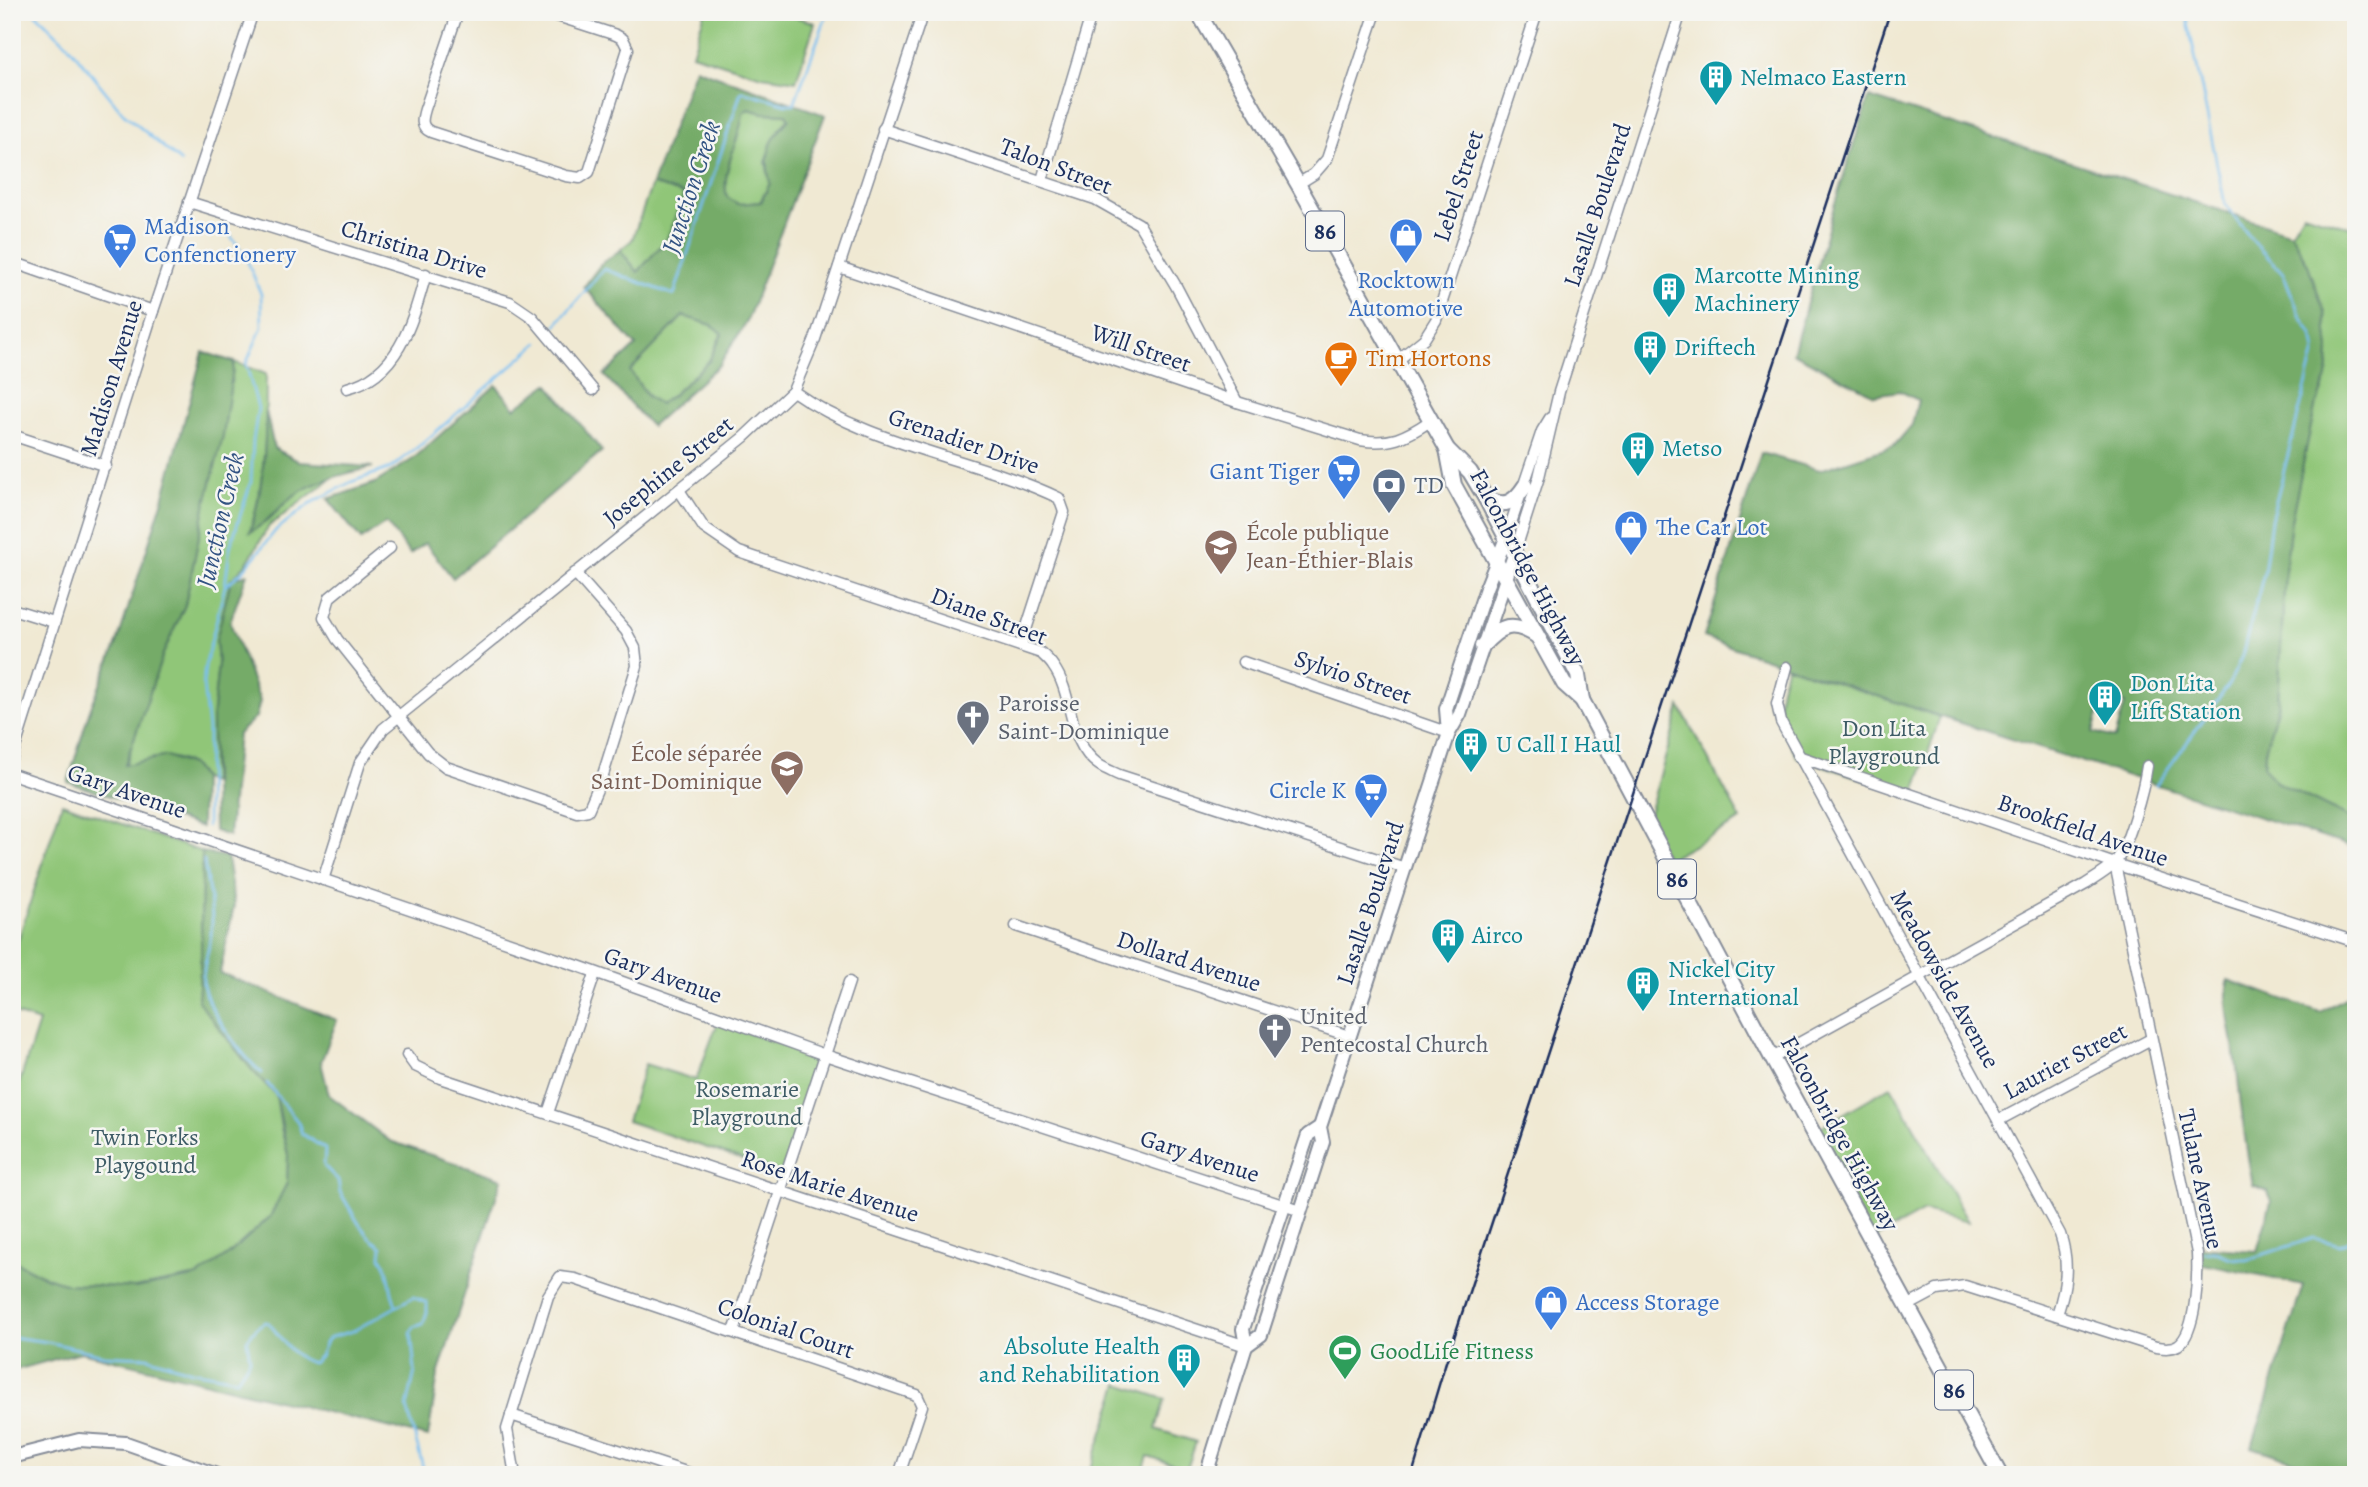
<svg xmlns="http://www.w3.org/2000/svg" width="2368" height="1487" viewBox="0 0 2368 1487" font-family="Alegreya,serif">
	<rect width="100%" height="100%" fill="#f6f6f2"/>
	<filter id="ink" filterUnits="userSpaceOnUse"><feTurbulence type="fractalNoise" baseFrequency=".0143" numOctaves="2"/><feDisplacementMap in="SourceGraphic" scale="14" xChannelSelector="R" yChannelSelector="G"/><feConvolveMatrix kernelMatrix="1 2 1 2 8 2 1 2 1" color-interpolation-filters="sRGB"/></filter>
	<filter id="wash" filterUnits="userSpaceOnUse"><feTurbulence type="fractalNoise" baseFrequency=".00686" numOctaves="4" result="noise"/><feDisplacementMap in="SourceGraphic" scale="28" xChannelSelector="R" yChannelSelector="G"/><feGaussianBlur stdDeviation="1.57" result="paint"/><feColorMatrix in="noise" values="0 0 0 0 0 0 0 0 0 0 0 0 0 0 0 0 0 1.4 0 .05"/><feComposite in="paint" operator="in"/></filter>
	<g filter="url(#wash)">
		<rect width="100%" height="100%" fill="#f0e9d3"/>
		<!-- green -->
		<g fill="#90c678" stroke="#567a6b" stroke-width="2">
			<path d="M705,12H780L815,23L796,81L762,76L692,54Z"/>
			<path d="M748,109L763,113L786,114L789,119L780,128L766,162L770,183L760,202L738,204L727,197C720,172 740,140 743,113Z"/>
			<path d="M652,184L684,194L667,239L638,272L620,250L632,240Z"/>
			<path d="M2303,213L2356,229V821L2276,782L2264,767L2265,751L2278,704L2285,571L2291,521L2315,407L2327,378L2329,350L2325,313L2308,265L2291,233Z"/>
			<path d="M683,316L712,325L722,333L709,361L671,396L659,404L648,396L630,371Z"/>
			<path d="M234,362L266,374C266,428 266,480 250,531C269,524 279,507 295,495C306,487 319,482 332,478L269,526L247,563L231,580L216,640L218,664L212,720V783C196,778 202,772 191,765C170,751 147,759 125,766L163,654L185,605L206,502L223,436Z"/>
			<path d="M1787,666L1940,717L1914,796L1797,757C1778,717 1772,710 1787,666Z"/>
			<path d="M1680,707L1741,820L1667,860L1647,820Z"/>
			<path d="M62,803L202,852L201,955L198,1001L252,1070L276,1095L281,1128L288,1155L287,1183L270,1217L229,1254L198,1276L135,1288L68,1284L45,1277L12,1260V1106L39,1022L12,1013V959Z"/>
			<path d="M718,1022L816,1057L818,1063L782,1173L627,1121L645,1064L696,1080Z"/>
			<path d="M1891,1086L1968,1222L1924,1211L1872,1240L1812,1132Z"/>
			<path d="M1119,1384L1165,1399L1156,1429L1196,1442L1187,1469L1148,1456L1142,1475H1101L1090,1471Z"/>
		</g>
		<!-- forest -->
		<g fill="#74ab68" stroke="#486d63" stroke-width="2" fill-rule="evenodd">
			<path d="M695,68L825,115L747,321L719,365L651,426L604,375L636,346L584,287L601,264L620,250L638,272L667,239L684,194L652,184ZM748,109L763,113L786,114L789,119C768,142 764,153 770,183L761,202L738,204L727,197C720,172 740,140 743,113ZM683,316L712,325L722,334L709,361L672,396L659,404L647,396L630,371Z"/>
			<path d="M1869,97L2291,233L2308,265L2325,313L2329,350L2327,378L2315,407L2291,521L2285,571L2278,704L2265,751L2264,767L2276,782L2356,821V848C2138,778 1919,713 1704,637L1761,453L1820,470L1894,446L1912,425L1918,400L1900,391L1874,395L1793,353L1834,206ZM2103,698L2125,704L2115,738L2093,732Z"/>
			<path d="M203,352L234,362L223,436L206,502L185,605L163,654L125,765L167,756L193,766L202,779L201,827L68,782L89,712L117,643L163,499Z"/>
			<path d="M548,384L602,451L453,578L425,543L410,554L386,523L361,540L328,499L375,483L413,459L496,385L515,408Z"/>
			<path d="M266,411L274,448L300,462L373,467C346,474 319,479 296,494C278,506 270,522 250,532C263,491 265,454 266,411Z"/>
			<path d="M247,574L230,622L260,701L256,717L238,734L229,836L214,831L212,720L218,664L216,640L231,579Z"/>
			<path d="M202,852L227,857L234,905L220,973L337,1020L321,1062L329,1095L390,1141L502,1179L438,1375L428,1437L81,1352L12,1371V1260L45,1277L68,1284L135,1288L198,1276L229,1254L270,1217L287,1183L288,1155L276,1095L252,1070L198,1001L201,955Z"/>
			<path d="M2228,980L2320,1012L2356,992V1475H2336L2252,1447L2303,1285L2198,1263L2197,1247L2257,1251L2271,1202L2268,1191L2253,1185C2244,1143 2241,1103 2236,1061C2232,1034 2224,1008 2228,980Z"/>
		</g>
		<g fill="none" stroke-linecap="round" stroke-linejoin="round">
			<!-- stream -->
			<g stroke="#79bff1" stroke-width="2.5">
				<path d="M34,12L68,45L123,113L181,162"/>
				<path d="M555,326L604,269L674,295L741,92H745L787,104H794L828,12"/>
				<path d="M225,586L244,570L276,530L311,503L351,482L391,468L423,443L538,343"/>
				<path d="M2156,785L2228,686L2242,656L2264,573L2271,520L2315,351L2312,335L2300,315L2283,273L2252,240L2225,204L2186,12"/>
				<path d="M207,826L208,729L203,684L205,666L225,586L230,547L251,482L253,441L258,408L246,364L262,327L261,294L245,255L229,234"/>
				<path d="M204,861C206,880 212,901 212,920C213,939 204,959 203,979C201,1002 244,1059 262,1073"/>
				<path d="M267,1083L298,1122L302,1134L325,1149L324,1166L338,1180L340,1192L359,1224L371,1239L382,1247L381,1257C391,1270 389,1290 396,1305"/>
				<path d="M2203,1252L2214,1251L2231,1258L2246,1260L2314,1238L2340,1245L2356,1238"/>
				<path d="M12,1337L48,1342L104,1355L147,1357L192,1371L237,1379L250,1359L247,1340L257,1327L265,1322L269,1323C281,1338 294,1360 313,1363L320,1356L326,1341L331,1337L353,1331L413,1297L427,1303V1312L423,1324L414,1327L411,1332L415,1371L407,1407L425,1475"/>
			</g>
		</g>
	</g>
	<g filter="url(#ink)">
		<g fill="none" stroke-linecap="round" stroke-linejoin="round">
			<!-- street casing -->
			<g stroke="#868c98" stroke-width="13">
				<g id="street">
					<path d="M458,12L425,109C422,119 420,127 431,132L566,176L580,178L589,172L628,49L623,39L616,35L545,12"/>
					<path d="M883,129L1095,199L1139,224L1176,286L1237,402"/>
					<path d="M1042,180L1092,12"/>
					<path d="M1298,184L1314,174L1327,159L1376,12"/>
					<path d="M189,202L510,302L532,317L593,390"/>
					<path d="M12,215V221"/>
					<path d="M12,262L153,311"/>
					<path d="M839,267L1237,402L1360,440C1390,445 1405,438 1430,421"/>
					<path d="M1398,360L1424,339L1436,320L1537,12"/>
					<path d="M347,388C400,375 413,319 426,274"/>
					<path d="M793,391C872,447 973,457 1059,498L1064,512L1021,645"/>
					<path d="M12,435L106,466"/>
					<path d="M679,490L704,528L739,552L1041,653C1045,657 1050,661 1053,666C1075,696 1066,742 1099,765C1105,769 1113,772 1119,775L1405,868"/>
					<path d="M1506,538L1542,431L1550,418"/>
					<path d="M390,548L330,597L324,617L337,639L428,753L446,767L577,812L588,810L602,778L637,666L635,648L626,631L575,573"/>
					<path d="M1514,555L1539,477L1559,392L1681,12"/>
					<path d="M12,609L54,622"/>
					<path d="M1243,662L1449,733"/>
					<path d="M1787,667L1777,704L1781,722L2060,1234C2070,1263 2066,1287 2057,1315"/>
					<path d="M1798,756L2115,864L2356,942"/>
					<path d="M12,757L153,311L253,12"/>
					<path d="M12,774L578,966L825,1055L1301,1211"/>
					<path d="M323,880L360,763L383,729L744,437L793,391L815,339L923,12"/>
					<path d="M1016,926L1349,1036"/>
					<path d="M407,1055L415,1066L440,1078L1246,1346"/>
					<path d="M1772,1058L2086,884C2095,878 2106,872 2113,865C2128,850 2144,787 2147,766"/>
					<path d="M548,1113L595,974"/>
					<path d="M1999,1120L2151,1039"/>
					<path d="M1909,1305L1937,1290L1965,1286L2156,1347C2164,1348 2171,1349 2178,1345C2197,1332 2198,1274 2197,1253L2115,864"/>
					<path d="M734,1332L849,982"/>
					<path d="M511,1415L695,1475"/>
					<path d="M515,1475L507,1429L548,1296L560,1277L575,1279L917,1395L922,1406L899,1475"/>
				</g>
			</g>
			<!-- secondary casing -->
			<g stroke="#868c98" stroke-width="16">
				<g id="secondary">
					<path d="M1448,732L1446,709L1486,588L1506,538"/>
					<path d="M1246,1346L1261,1335L1323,1142L1320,1127L1449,733L1460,714L1514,555"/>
					<path d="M12,1457L79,1440L126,1443L217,1475"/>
					<path d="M1206,1475L1246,1346L1243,1329L1308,1135L1320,1127"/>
				</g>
			</g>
			<!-- primary casing -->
			<g stroke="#868c98" stroke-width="18">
				<g id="primary">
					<path d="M1198,12L1298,184L1447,449L1470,472L1485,497L1578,675L1582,700L1772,1058L2000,1475"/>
					<path d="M1447,449L1454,485L1564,684L1582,700"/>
					<path d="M1485,497C1504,509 1514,503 1525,486"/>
					<path d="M1482,646C1501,625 1512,620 1537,636"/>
				</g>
			</g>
			<!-- street -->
			<use href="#street" stroke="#fff" stroke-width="10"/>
			<!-- secondary -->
			<use href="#secondary" stroke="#fff" stroke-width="12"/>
			<!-- primary -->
			<use href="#primary" stroke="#fff" stroke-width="14"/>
			<!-- rail -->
			<path stroke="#1b2f5e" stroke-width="2.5" d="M1412,1475L1445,1365L1890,12"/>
		</g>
	</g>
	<!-- icons -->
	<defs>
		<g id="building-pin" transform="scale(1.75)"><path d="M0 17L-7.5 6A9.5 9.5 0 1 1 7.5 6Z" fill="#0f9aa8" stroke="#f6f6f2"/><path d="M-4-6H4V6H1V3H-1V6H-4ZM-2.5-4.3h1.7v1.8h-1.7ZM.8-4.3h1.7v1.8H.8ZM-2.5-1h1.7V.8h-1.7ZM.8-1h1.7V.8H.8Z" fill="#fff"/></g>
		<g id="shop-pin" transform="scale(1.75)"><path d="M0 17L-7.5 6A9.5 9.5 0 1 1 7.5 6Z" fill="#3f7fe0" stroke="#f6f6f2"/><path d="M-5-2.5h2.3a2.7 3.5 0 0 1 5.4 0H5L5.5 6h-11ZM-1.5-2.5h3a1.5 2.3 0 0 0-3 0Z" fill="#fff"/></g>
		<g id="supermarket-pin" transform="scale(1.75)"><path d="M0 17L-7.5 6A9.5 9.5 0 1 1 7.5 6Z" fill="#3f7fe0" stroke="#f6f6f2"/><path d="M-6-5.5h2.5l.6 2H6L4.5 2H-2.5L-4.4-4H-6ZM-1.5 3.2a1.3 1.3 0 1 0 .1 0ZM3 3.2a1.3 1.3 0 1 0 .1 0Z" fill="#fff"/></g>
		<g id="cafe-pin" transform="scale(1.75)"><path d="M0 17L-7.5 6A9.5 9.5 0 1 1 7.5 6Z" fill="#e8710a" stroke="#f6f6f2"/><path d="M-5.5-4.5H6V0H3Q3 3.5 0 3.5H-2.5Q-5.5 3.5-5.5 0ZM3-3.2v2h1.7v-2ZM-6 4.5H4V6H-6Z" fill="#fff"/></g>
		<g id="bank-pin" transform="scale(1.75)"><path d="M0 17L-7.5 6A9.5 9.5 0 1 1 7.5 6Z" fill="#5c6f8a" stroke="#f6f6f2"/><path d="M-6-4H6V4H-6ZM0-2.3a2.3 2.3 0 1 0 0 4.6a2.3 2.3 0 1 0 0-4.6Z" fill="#fff"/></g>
		<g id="school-pin" transform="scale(1.75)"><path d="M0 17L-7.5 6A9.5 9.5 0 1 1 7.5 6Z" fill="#8d6e63" stroke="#f6f6f2"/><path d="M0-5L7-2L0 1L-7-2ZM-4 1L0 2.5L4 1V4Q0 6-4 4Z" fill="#fff"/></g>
		<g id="church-pin" transform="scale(1.75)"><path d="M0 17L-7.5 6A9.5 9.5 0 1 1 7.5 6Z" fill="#6b7280" stroke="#f6f6f2"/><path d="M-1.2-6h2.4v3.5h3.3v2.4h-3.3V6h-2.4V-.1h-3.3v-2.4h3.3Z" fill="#fff"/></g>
		<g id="stadium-pin" transform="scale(1.75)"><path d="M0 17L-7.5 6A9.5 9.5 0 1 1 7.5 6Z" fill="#2e9e5b" stroke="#f6f6f2"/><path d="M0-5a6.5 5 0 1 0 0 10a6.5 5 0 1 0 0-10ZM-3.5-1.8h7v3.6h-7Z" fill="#fff"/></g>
	</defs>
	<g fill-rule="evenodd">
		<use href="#building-pin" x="1716" y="77"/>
		<use href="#shop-pin" x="1406" y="235"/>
		<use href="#supermarket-pin" x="120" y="240"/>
		<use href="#building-pin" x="1669" y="289"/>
		<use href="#building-pin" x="1650" y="347"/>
		<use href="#cafe-pin" x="1341" y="358"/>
		<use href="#building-pin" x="1638" y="448"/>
		<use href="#supermarket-pin" x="1344" y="471"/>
		<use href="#bank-pin" x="1389" y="485"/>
		<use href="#shop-pin" x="1631" y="527"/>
		<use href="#school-pin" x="1221" y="546"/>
		<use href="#building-pin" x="2105" y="697"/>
		<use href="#church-pin" x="973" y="717"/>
		<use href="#building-pin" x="1471" y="744"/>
		<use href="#school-pin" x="787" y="767"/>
		<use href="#supermarket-pin" x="1371" y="790"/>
		<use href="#building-pin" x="1448" y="935"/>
		<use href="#building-pin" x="1643" y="983"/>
		<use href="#church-pin" x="1275" y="1030"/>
		<use href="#shop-pin" x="1551" y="1302"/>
		<use href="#stadium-pin" x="1345" y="1351"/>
		<use href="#building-pin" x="1184" y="1360"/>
	</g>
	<g text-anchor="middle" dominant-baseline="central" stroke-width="5" stroke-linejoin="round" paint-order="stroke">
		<!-- shield labels -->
		<g fill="#f6f6f2" stroke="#5d6b8a" stroke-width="2">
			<rect x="1306" y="211.5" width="38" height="39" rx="5"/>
			<rect x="1658" y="859.5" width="38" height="39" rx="5"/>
			<rect x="1935" y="1370.5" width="38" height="39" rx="5"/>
		</g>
		<g font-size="23" font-weight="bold" fill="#1b2f5e">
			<text x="1325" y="231">86</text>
			<text x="1677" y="879">86</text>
			<text x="1954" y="1390">86</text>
		</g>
		<!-- culture labels -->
		<g font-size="24" fill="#0d838f" stroke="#f6f6f2" text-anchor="start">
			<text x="1740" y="77">Nelmaco Eastern</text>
			<text x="1694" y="275">Marcotte Mining<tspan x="1694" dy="28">Machinery</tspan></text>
			<text x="1674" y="347">Driftech</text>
			<text x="1662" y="448">Metso</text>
			<text x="2130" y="683">Don Lita<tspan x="2130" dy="28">Lift Station</tspan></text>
			<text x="1496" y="744">U Call I Haul</text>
			<text x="1472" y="935">Airco</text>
			<text x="1668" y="969">Nickel City<tspan x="1668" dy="28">International</tspan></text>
			<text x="1160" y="1346" text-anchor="end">Absolute Health<tspan x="1160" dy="28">and Rehabilitation</tspan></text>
		</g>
		<!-- street labels -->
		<g font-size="24" fill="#1b2f5e" stroke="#f6f6f2">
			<text transform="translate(1056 166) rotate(21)">Talon Street</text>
			<text transform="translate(1458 186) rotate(-72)">Lebel Street</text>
			<text transform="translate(1597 205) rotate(-72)">Lasalle Boulevard</text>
			<text transform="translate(414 249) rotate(17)">Christina Drive</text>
			<text transform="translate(1141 348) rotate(19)">Will Street</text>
			<text transform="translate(111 378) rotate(-73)">Madison Avenue</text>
			<text transform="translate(964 441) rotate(19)">Grenadier Drive</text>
			<text transform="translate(668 471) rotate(-39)">Josephine Street</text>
			<text transform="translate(1528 567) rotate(62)">Falconbridge Highway</text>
			<text transform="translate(989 616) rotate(21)">Diane Street</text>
			<text transform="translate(1353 677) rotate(19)">Sylvio Street</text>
			<text transform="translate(127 791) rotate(19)">Gary Avenue</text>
			<text transform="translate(2083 830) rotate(19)">Brookfield Avenue</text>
			<text transform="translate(1370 903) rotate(-72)">Lasalle Boulevard</text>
			<text transform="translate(1189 961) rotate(18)">Dollard Avenue</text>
			<text transform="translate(663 975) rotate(20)">Gary Avenue</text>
			<text transform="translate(1945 979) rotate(61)">Meadowside Avenue</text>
			<text transform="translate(2065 1061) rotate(-28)">Laurier Street</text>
			<text transform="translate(1840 1133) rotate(61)">Falconbridge Highway</text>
			<text transform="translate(1200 1156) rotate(18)">Gary Avenue</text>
			<text transform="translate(2201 1179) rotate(78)">Tulane Avenue</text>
			<text transform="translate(830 1186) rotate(18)">Rose Marie Avenue</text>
			<text transform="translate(786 1328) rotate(19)">Colonial Court</text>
		</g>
		<!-- shop labels -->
		<g font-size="24" fill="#366cbe" stroke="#f6f6f2" text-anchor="start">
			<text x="144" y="226">Madison<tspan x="144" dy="28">Confenctionery</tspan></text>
			<text x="1406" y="280" text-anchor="middle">Rocktown<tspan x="1406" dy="28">Automotive</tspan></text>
			<text x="1320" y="471" text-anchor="end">Giant Tiger</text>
			<text x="1656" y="527">The Car Lot</text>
			<text x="1346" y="790" text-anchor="end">Circle K</text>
			<text x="1576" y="1302">Access Storage</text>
		</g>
		<!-- food labels -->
		<g font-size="24" fill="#c56008" stroke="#f6f6f2" text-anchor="start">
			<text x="1366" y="358">Tim Hortons</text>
		</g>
		<!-- service labels -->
		<g font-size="24" fill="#4e5e75" stroke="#f6f6f2" text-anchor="start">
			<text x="1414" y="485">TD</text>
		</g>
		<!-- education labels -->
		<g font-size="24" fill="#785e54" stroke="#f6f6f2" text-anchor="start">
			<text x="1246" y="532">École publique<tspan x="1246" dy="28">Jean-Éthier-Blais</tspan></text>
			<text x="762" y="753" text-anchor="end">École séparée<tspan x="762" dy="28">Saint-Dominique</tspan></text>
		</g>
		<!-- worship labels -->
		<g font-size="24" fill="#5b616d" stroke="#f6f6f2" text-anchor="start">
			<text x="998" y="703">Paroisse<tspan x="998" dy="28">Saint-Dominique</tspan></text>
			<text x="1300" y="1016">United<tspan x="1300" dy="28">Pentecostal Church</tspan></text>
		</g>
		<!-- park labels -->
		<g font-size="24" fill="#3e5c66" stroke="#f6f6f2">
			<text x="1884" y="728">Don Lita<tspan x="1884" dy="28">Playground</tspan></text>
			<text x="747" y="1089">Rosemarie<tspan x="747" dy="28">Playground</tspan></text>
			<text x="145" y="1137">Twin Forks<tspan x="145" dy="28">Playgound</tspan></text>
		</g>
		<!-- leisure labels -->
		<g font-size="24" fill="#27864d" stroke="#f6f6f2" text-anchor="start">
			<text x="1370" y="1351">GoodLife Fitness</text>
		</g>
		<!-- water labels -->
		<g font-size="26" font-style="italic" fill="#325383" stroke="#f6f6f2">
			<text transform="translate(691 187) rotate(-72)">Junction Creek</text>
			<text transform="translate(220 520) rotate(-77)">Junction Creek</text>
		</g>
	</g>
	<!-- margin -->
	<rect width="2368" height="1487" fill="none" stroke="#f6f6f2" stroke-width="42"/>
</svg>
